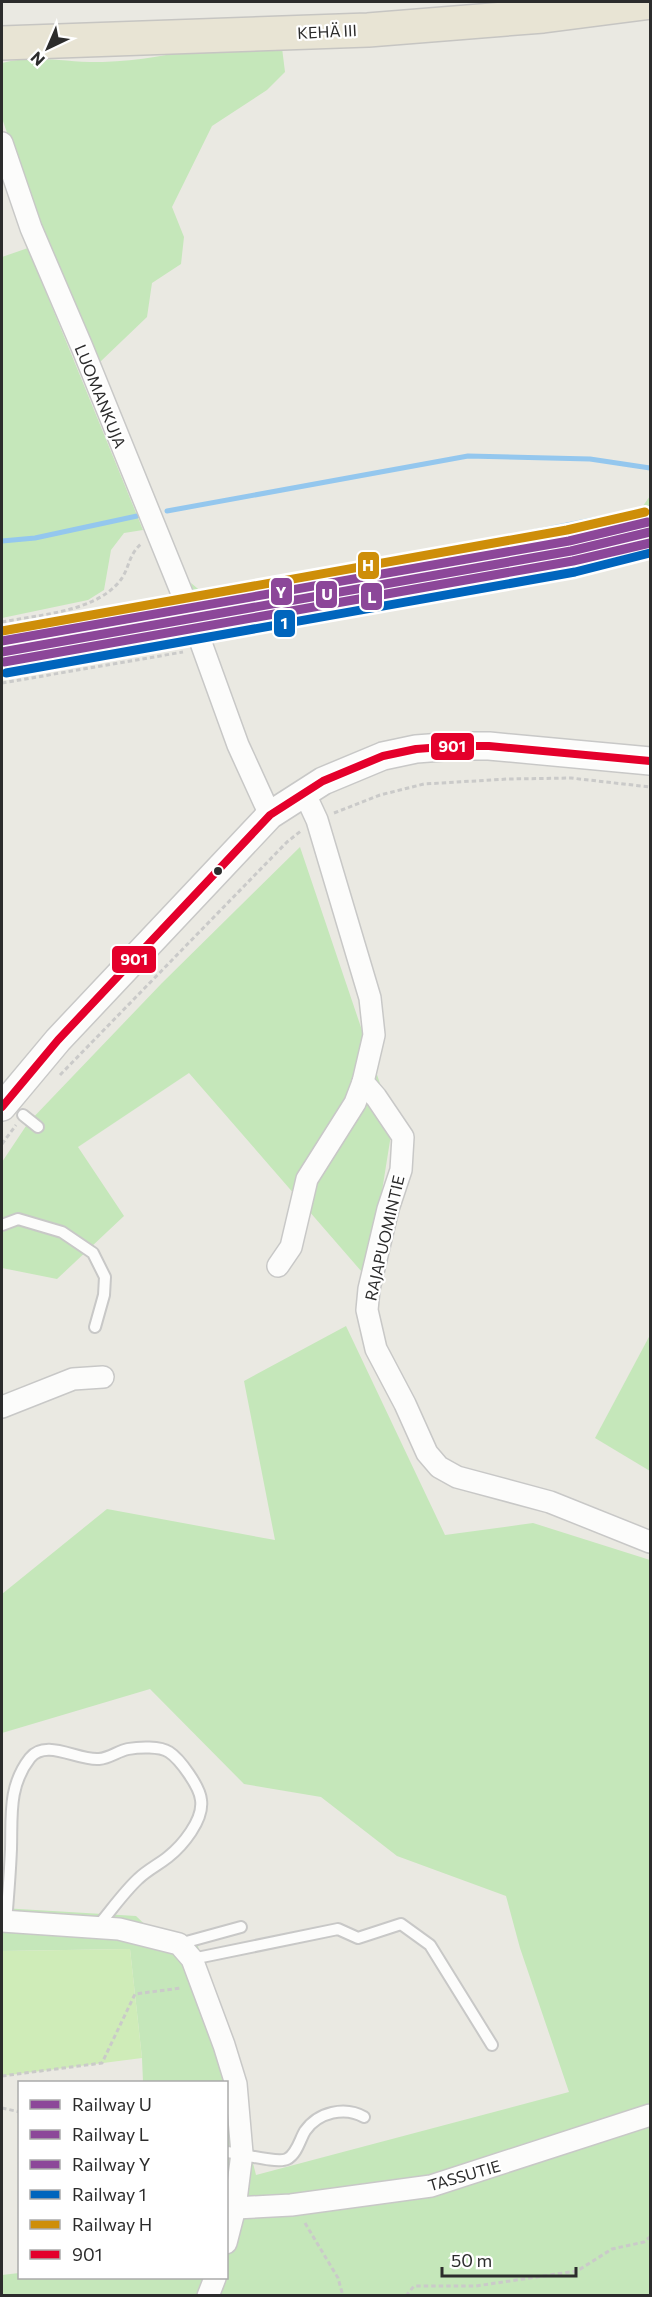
<svg xmlns="http://www.w3.org/2000/svg" width="652" height="2297" viewBox="0 0 652 2297" font-family="Commissioner,sans-serif">
	<rect width="100%" height="100%" fill="#eae9e2"/>
	<!-- green -->
	<g fill="#c5e7ba">
		<path d="M209,47L282,48L285,72L267,90L212,126L172,207L184,237L181,264L152,283L147,317L100,362L32,207L2,118V63C37,54 68,63 103,62C139,61 173,54 209,47Z"/>
		<path d="M28,248L143,530L124,533L111,550L104,590L88,600L2,618V257Z"/>
		<path d="M650,496V523L415,573L198,615L191,583L209,598L640,510Z"/>
		<path d="M300,847L393,1122L368,1279L189,1073L78,1147L124,1216L57,1279L2,1268V1162L28,1123L162,983Z"/>
		<path d="M346,1326L445,1535L533,1523L650,1560V2295L2,2296V2275L19,2273L20,2278H226V2082H143L142,2058L130,1949L2,1951V1908L136,1916L158,1937L198,1946L256,2175L569,2092L520,1948L506,1896L397,1856L321,1797L244,1784L150,1689L2,1733V1594L107,1509L275,1540L244,1381Z"/>
		<path d="M650,1335V1471L595,1438Z"/>
	</g>
	<!-- pitch -->
	<path fill="#cfecb8" d="M130,1949L142,2058L2,2076V1951Z"/>
	<g fill="none" stroke-linecap="round" stroke-linejoin="round">
		<!-- stream -->
		<g stroke="#94c7ee" stroke-width="5">
			<path d="M167,511L468,456L590,459L650,468"/>
			<path d="M2,541L35,538L137,516"/>
			<path d="M209,598L650,508"/>
		</g>
		<!-- service casing -->
		<g stroke="#c8c8c7" stroke-width="14">
			<g id="service">
				<path d="M23,1115L38,1127"/>
				<path d="M2,1225L18,1219L62,1232L93,1253L105,1277L104,1295L95,1327"/>
				<path d="M6,1922C8,1898 10,1873 11,1849C12,1816 8,1786 30,1758C46,1738 78,1761 99,1759C110,1758 118,1751 128,1749C139,1747 160,1746 169,1752C180,1759 200,1787 201,1800C204,1820 182,1846 168,1857C158,1865 147,1870 138,1879C123,1893 110,1912 97,1927"/>
				<path d="M179,1944L241,1927"/>
				<path d="M192,1959L338,1929L358,1938L401,1924L430,1945L492,2045"/>
				<path d="M226,2152C240,2153 277,2164 287,2159C297,2154 300,2139 305,2131C318,2112 345,2106 364,2117"/>
			</g>
		</g>
		<!-- minor casing -->
		<g stroke="#c8c8c7" stroke-width="24">
			<g id="minor">
				<path d="M2,143L31,228L82,347L192,618L238,745L270,815"/>
				<path d="M304,792L317,820L370,998L374,1035L363,1082L376,1097L403,1137L401,1170L388,1209L369,1289L367,1310L376,1349L405,1404L427,1453L439,1467L457,1477L550,1502L650,1542"/>
				<path d="M278,1266L291,1247L307,1179L355,1103L363,1082"/>
				<path d="M2,1407L73,1379L103,1377"/>
				<path d="M2,1921L119,1929L179,1944L192,1959L224,2045L236,2084L242,2153L235,2208L226,2243"/>
				<path d="M235,2208L291,2205L431,2186L650,2115"/>
				<path d="M208,2296L215,2278"/>
			</g>
		</g>
		<!-- tertiary casing -->
		<g stroke="#c8c8c7" stroke-width="30">
			<path id="tertiary" d="M2,1107L58,1040L270,815L323,781L383,756L416,749L456,746H489L650,761"/>
		</g>
		<!-- trunk casing -->
		<g stroke="#c6c5c2" stroke-width="36">
			<path id="trunk" d="M2,43L368,30L543,16L650,2"/>
		</g>
		<!-- path -->
		<g stroke="#cacac9" stroke-width="3" stroke-dasharray="4.5 3" stroke-linecap="butt">
			<path d="M2,622C38,615 94,612 119,582C130,569 127,556 142,543"/>
			<path d="M2,683L183,652"/>
			<path d="M334,813L380,795L424,784L508,779L571,778L650,787"/>
			<path d="M60,1075L287,842L302,830"/>
			<path d="M2,1144L16,1125"/>
			<path d="M2,2076L102,2063L135,1994L181,1988"/>
			<path d="M2,2108L20,2112"/>
			<path d="M305,2223L338,2278L343,2296"/>
			<path d="M406,2296L414,2286H476L577,2271L612,2249L644,2242L650,2237"/>
		</g>
		<!-- service -->
		<use href="#service" stroke="#fcfcfb" stroke-width="10"/>
		<!-- minor -->
		<use href="#minor" stroke="#fcfcfb" stroke-width="21"/>
		<!-- tertiary -->
		<use href="#tertiary" stroke="#fcfcfb" stroke-width="27"/>
		<!-- trunk -->
		<use href="#trunk" stroke="#e8e4d4" stroke-width="33"/>
		<!-- bus-1 casing -->
		<g stroke="#fff" stroke-width="12">
			<path id="bus-1" d="M2,1107L58,1040L270,815L323,781L383,756L416,749L456,746H489L650,761"/>
		</g>
		<!-- bus-1 -->
		<use href="#bus-1" stroke="#e4002b" stroke-width="8"/>
		<!-- rail-1 casing -->
		<g stroke="#fff" stroke-width="14">
			<path id="rail-1" d="M2,652L571,551L650,532"/>
		</g>
		<!-- rail-2 casing -->
		<g stroke="#fff" stroke-width="14">
			<path id="rail-2" d="M4,662L573,561L650,543"/>
		</g>
		<!-- rail-3 casing -->
		<g stroke="#fff" stroke-width="14">
			<path id="rail-3" d="M2,641L569,541L648,522"/>
		</g>
		<!-- rail-4 casing -->
		<g stroke="#fff" stroke-width="14">
			<path id="rail-4" d="M6,673L575,572L650,553"/>
		</g>
		<!-- rail-5 casing -->
		<g stroke="#fff" stroke-width="14">
			<path id="rail-5" d="M2,631L567,530L645,512"/>
		</g>
		<!-- rail-1 -->
		<use href="#rail-1" stroke="#8c4799" stroke-width="9"/>
		<!-- rail-2 -->
		<use href="#rail-2" stroke="#8c4799" stroke-width="9"/>
		<!-- rail-3 -->
		<use href="#rail-3" stroke="#8c4799" stroke-width="9"/>
		<!-- rail-4 -->
		<use href="#rail-4" stroke="#0065bd" stroke-width="9"/>
		<!-- rail-5 -->
		<use href="#rail-5" stroke="#ce8e09" stroke-width="9"/>
	</g>
	<!-- markers -->
	<circle fill="#2c2c2c" stroke="#fff" stroke-width="2" cx="218" cy="871" r="5"/>
	<g text-anchor="middle" dominant-baseline="central" stroke-width="4.5" stroke-linejoin="round" paint-order="stroke">
		<!-- street labels -->
		<g font-size="16" fill="#2c2c2c" stroke="#fff">
			<text transform="translate(327 31) rotate(-3)">KEHÄ III</text>
			<text transform="translate(101 396) rotate(68)">LUOMANKUJA</text>
			<text transform="translate(384 1238) rotate(-77)">RAJAPUOMINTIE</text>
			<text transform="translate(464 2175) rotate(-16)">TASSUTIE</text>
		</g>
	</g>
	<g stroke="#fff" stroke-width="2">
		<rect x="357" y="551" width="23" height="29" rx="6" fill="#ce8e09"/>
		<rect x="270" y="577" width="23" height="29" rx="6" fill="#8c4799"/>
		<rect x="315" y="580" width="23" height="29" rx="6" fill="#8c4799"/>
		<rect x="360" y="582" width="23" height="29" rx="6" fill="#8c4799"/>
		<rect x="273" y="609" width="23" height="29" rx="6" fill="#0065bd"/>
		<rect x="430" y="732" width="45" height="29" rx="6" fill="#e4002b"/>
		<rect x="111" y="945" width="46" height="29" rx="6" fill="#e4002b"/>
	</g>
	<g font-size="16" text-anchor="middle" font-weight="bold" fill="#fff">
		<text x="368" y="571">H</text>
		<text x="281" y="598">Y</text>
		<text x="327" y="600">U</text>
		<text x="372" y="603">L</text>
		<text x="284" y="629">1</text>
		<text x="452" y="752">901</text>
		<text x="134" y="965">901</text>
	</g>
	<!-- border -->
	<rect width="652" height="2297" fill="none" stroke="#2c2c2c" stroke-width="6"/>
	<!-- legend -->
	<rect x="18" y="2081" width="210" height="198" fill="#ffffff" stroke="#ababab" stroke-width="1.5"/>
	<rect x="30" y="2100" width="30" height="9" fill="#8c4799" stroke="#ababab" stroke-width="1.5"/>
	<text x="72" y="2111" font-size="18" fill="#2c2c2c">Railway U</text>
	<rect x="30" y="2130" width="30" height="9" fill="#8c4799" stroke="#ababab" stroke-width="1.5"/>
	<text x="72" y="2141" font-size="18" fill="#2c2c2c">Railway L</text>
	<rect x="30" y="2160" width="30" height="9" fill="#8c4799" stroke="#ababab" stroke-width="1.5"/>
	<text x="72" y="2171" font-size="18" fill="#2c2c2c">Railway Y</text>
	<rect x="30" y="2190" width="30" height="9" fill="#0065bd" stroke="#ababab" stroke-width="1.5"/>
	<text x="72" y="2201" font-size="18" fill="#2c2c2c">Railway 1</text>
	<rect x="30" y="2220" width="30" height="9" fill="#ce8e09" stroke="#ababab" stroke-width="1.5"/>
	<text x="72" y="2231" font-size="18" fill="#2c2c2c">Railway H</text>
	<rect x="30" y="2250" width="30" height="9" fill="#e4002b" stroke="#ababab" stroke-width="1.5"/>
	<text x="72" y="2261" font-size="18" fill="#2c2c2c">901</text>
	<!-- north arrow -->
	<g transform="translate(48 48) rotate(224)" stroke="#ffffff" stroke-width="4.5" paint-order="stroke">
	<path d="M0-4.5L10 22L0 15L-10 22Z" fill="#2c2c2c"/>
	<text y="-9" font-size="16" font-weight="bold" text-anchor="middle" fill="#2c2c2c">N</text>
	</g>
	<!-- scale -->
	<path d="M442 2267v9h134v-9" fill="none" stroke="#2c2c2c" stroke-width="3"/>
	<text x="451" y="2267" font-size="18" fill="#2c2c2c" stroke="#ffffff" stroke-width="4.5" paint-order="stroke">50 m</text>
</svg>
